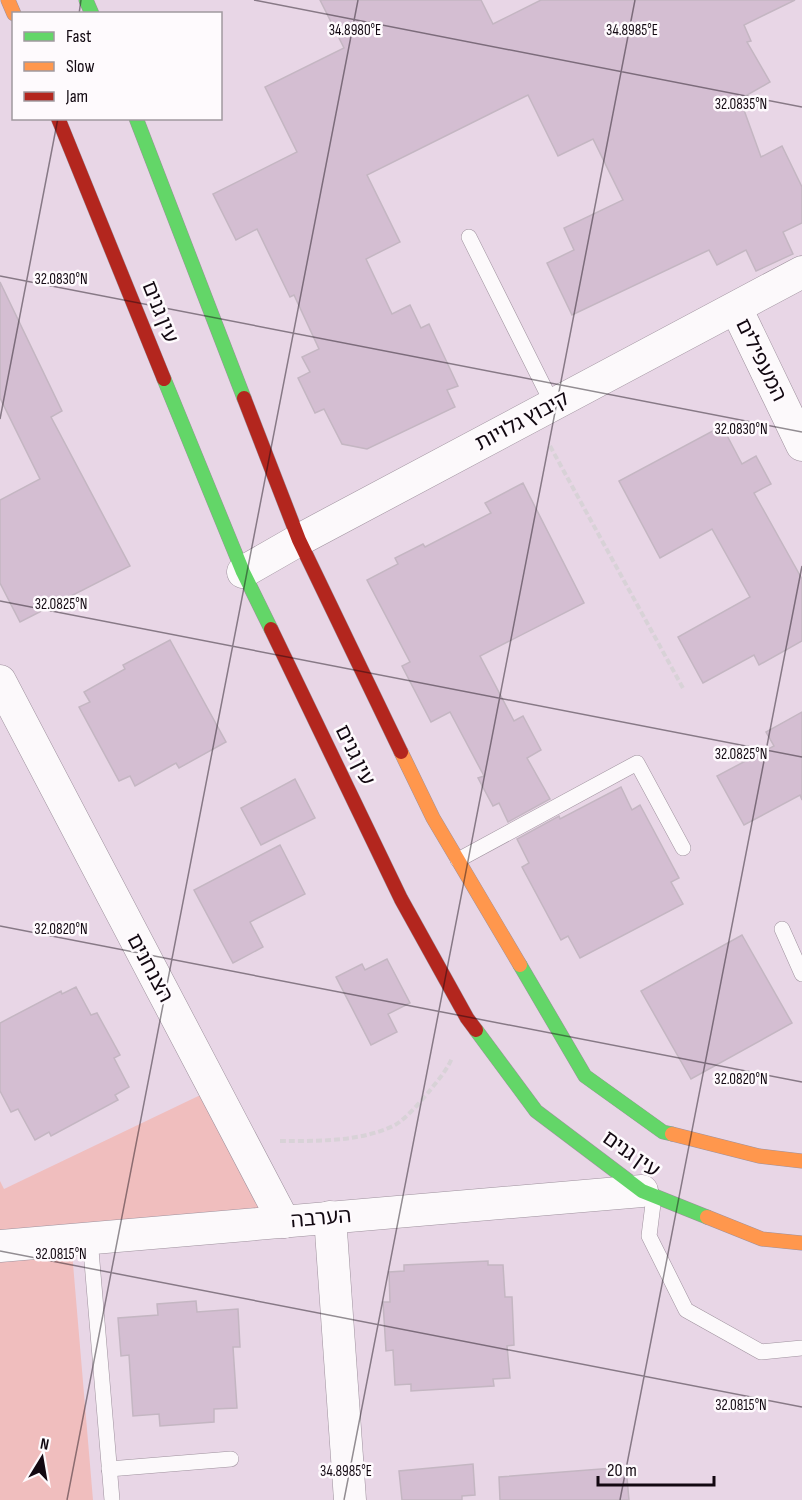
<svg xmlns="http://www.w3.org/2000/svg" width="802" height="1500" viewBox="0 0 802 1500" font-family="'Sofia Sans Condensed','Noto Sans Hebrew',sans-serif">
	<rect width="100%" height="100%" fill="#e8d6e6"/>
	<!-- green -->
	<path fill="#f0bebe" d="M213,1089L284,1222L71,1240L93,1500H0V1181L4,1189Z"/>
	<!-- building -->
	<g fill="#d4bed2" stroke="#c4b6c2" stroke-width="1.5">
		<path d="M320,0H481L493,24L541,0H795L744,25L751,41L747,42L770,82L740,99L761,157L782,146L802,187V223L783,232L793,254L756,271L746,250L717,265L709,250L572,315L547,263L574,250L564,228L623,200L593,139L558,156L528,95L367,175L400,242L366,259L392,314L410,305L421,328L429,324L458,386L447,390L455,407L367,449L342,444L324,409L315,413L298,378L310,372L302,357L319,349L294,295L290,297L257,229L236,240L213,194L297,152L265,87L344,48Z"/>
		<path d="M0,282L62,411L51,417L130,566L20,622L0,583V500L40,479L0,398Z"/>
		<path d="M722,426L742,464L756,456L771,484L754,493L802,579V641L759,665L754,655L703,683L678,637L750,597L712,529L660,558L619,481Z"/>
		<path d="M523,483L584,603L480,656L514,721L523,716L541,750L527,758L550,799L508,822L499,803L493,806L478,778L484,776L450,712L431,722L402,666L410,662L367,580L398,564L395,558L423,544L425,547L491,513L485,503Z"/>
		<path d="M170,640L226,742L179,768L176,763L135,786L130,776L119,781L79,707L90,702L84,692L125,669L123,665Z"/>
		<path d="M802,712V800L800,795L744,825L717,776L774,746L766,732Z"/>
		<path d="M295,779L315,818L261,845L241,808Z"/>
		<path d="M621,787L632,810L640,805L679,878L671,882L683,904L580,958L568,936L561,940L522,867L529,863L517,839L559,816L560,819Z"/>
		<path d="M280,845L305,894L250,922L263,947L233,963L194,890Z"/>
		<path d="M742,935L792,1023L691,1079L641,991Z"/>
		<path d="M387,959L410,1003L388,1014L397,1032L371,1045L336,977L362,964L365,970Z"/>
		<path d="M76,987L91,1015L97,1013L120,1055L114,1058L129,1087L115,1095L118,1100L51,1136L49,1132L35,1140L18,1109L11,1112L0,1091V1023L61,991L62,994Z"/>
		<path d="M488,1261V1265H503L505,1297H512L514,1345L507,1346L510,1378L493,1379L494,1386L411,1391V1384L395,1385L393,1350L386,1351L383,1302H390L389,1272L404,1271V1265Z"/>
		<path d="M196,1301L197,1312L238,1309L240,1347H233L237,1408L214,1409V1422L160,1426L159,1414L133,1416L129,1355L121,1356L118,1318L158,1315L157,1304Z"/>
		<path d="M473,1464L475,1495L462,1496V1500H402L399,1471Z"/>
		<path d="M626,1467L629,1500H500L499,1477Z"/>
	</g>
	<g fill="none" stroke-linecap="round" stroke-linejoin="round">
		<!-- lane casing -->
		<g stroke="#9e919d" stroke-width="16">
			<g id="lane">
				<path d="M469,237L553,405"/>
				<path d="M458,860L637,763L683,848"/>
				<path d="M782,929L802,974"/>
				<path d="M654,1196L649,1236L686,1310L761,1352L802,1348"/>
				<path d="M90,1238L112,1500"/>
				<path d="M109,1469L231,1459"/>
			</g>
		</g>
		<!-- street casing -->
		<g stroke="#9e919d" stroke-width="33">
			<g id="street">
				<path d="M736,308L802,445"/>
				<path d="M243,572L299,540L802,272"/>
				<path d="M0,681L284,1222"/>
				<path d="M330,1217L350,1500"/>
				<path d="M0,1246L642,1191"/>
			</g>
		</g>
		<!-- fast casing -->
		<g stroke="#9e919d" stroke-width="15">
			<g id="fast">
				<path d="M86,0L92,14"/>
				<path d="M136,118L244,398"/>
				<path d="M164,379L243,572L271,629"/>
				<path d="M520,965L585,1076L663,1132L672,1134"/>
				<path d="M476,1030L536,1111L642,1191L707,1217"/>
			</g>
		</g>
		<!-- slow casing -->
		<g stroke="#9e919d" stroke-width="15">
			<g id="slow">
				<path d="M8,0L14,14"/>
				<path d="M401,752L433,818L520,965"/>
				<path d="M672,1134L759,1156L802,1161"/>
				<path d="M707,1217L762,1239L802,1243"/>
			</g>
		</g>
		<!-- jam casing -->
		<g stroke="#9e919d" stroke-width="15">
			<g id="jam">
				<path d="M58,118L164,379"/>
				<path d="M244,398L299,540L401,752"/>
				<path d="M271,629L401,899L467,1018L476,1030"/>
			</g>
		</g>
		<!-- path -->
		<g stroke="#d8d2d7" stroke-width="4" stroke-dasharray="6 3" stroke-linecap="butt">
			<path d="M550,446L684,690"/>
			<path d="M280,1141C318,1141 361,1142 395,1125C407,1118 423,1099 431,1089C439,1079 447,1070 452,1058"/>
		</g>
		<!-- lane -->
		<use href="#lane" stroke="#fcf9fb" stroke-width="15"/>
		<!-- street -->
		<use href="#street" stroke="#fcf9fb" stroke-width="32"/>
		<!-- fast -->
		<use href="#fast" stroke="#63d668" stroke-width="14"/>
		<!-- slow -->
		<use href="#slow" stroke="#ff974d" stroke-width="14"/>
		<!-- jam -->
		<use href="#jam" stroke="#b3261e" stroke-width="14"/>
	</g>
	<!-- ticks -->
	<path fill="none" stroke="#120811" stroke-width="1.5" stroke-opacity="0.45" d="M254,0L802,107M79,14L81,0M0,276L802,432M0,419L58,118M0,601L802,757M0,926L802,1082M0,1251L802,1407M67,1500L358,0M344,1500L635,0M620,1500L802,566"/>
	<g text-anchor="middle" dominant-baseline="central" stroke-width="5" stroke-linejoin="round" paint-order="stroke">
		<!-- street labels -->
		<g font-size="21" fill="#120811" stroke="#fefafd">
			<text transform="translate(160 312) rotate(68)">עין גנים</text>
			<text transform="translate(761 360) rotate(64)">המעפילים</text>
			<text transform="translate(522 421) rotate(-28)">קיבוץ גלויות</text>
			<text transform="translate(355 755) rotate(64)">עין גנים</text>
			<text transform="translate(150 968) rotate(62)">הצנחנים</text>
			<text transform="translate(631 1154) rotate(35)">עין גנים</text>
			<text transform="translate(321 1218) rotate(-5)">הערבה</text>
		</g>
	</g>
	<g font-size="15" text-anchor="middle" fill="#120811" stroke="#fefafd" stroke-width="5" stroke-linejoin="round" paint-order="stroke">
		<text x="355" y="35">34.8980°E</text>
		<text x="632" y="35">34.8985°E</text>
		<text x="741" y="109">32.0835°N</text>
		<text x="61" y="284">32.0830°N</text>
		<text x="741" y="434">32.0830°N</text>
		<text x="61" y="609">32.0825°N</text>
		<text x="741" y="759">32.0825°N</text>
		<text x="61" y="934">32.0820°N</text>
		<text x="741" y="1084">32.0820°N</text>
		<text x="61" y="1259">32.0815°N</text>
		<text x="741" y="1410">32.0815°N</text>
		<text x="346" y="1476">34.8985°E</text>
	</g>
	<!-- legend -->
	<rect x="12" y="12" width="210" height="108" fill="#fefafd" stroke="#a0999f" stroke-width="1.5"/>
	<rect x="24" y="32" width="30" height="9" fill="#63d668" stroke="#a0999f" stroke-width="1.5"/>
	<text x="66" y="42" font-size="18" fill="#120811">Fast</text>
	<rect x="24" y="62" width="30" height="9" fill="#ff974d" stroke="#a0999f" stroke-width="1.5"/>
	<text x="66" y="72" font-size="18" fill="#120811">Slow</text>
	<rect x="24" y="92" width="30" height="9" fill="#b3261e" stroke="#a0999f" stroke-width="1.5"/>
	<text x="66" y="102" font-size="18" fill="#120811">Jam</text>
	<!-- north arrow -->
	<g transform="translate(42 1458) rotate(11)" stroke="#fefafd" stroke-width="4.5" paint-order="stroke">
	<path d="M0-4.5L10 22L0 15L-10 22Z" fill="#120811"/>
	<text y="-9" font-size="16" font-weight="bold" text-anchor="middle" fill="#120811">N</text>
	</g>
	<!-- scale -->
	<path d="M598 1476v9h116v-9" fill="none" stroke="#120811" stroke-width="3"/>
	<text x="607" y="1476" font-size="18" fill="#120811" stroke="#fefafd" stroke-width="4.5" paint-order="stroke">20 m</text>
</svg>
